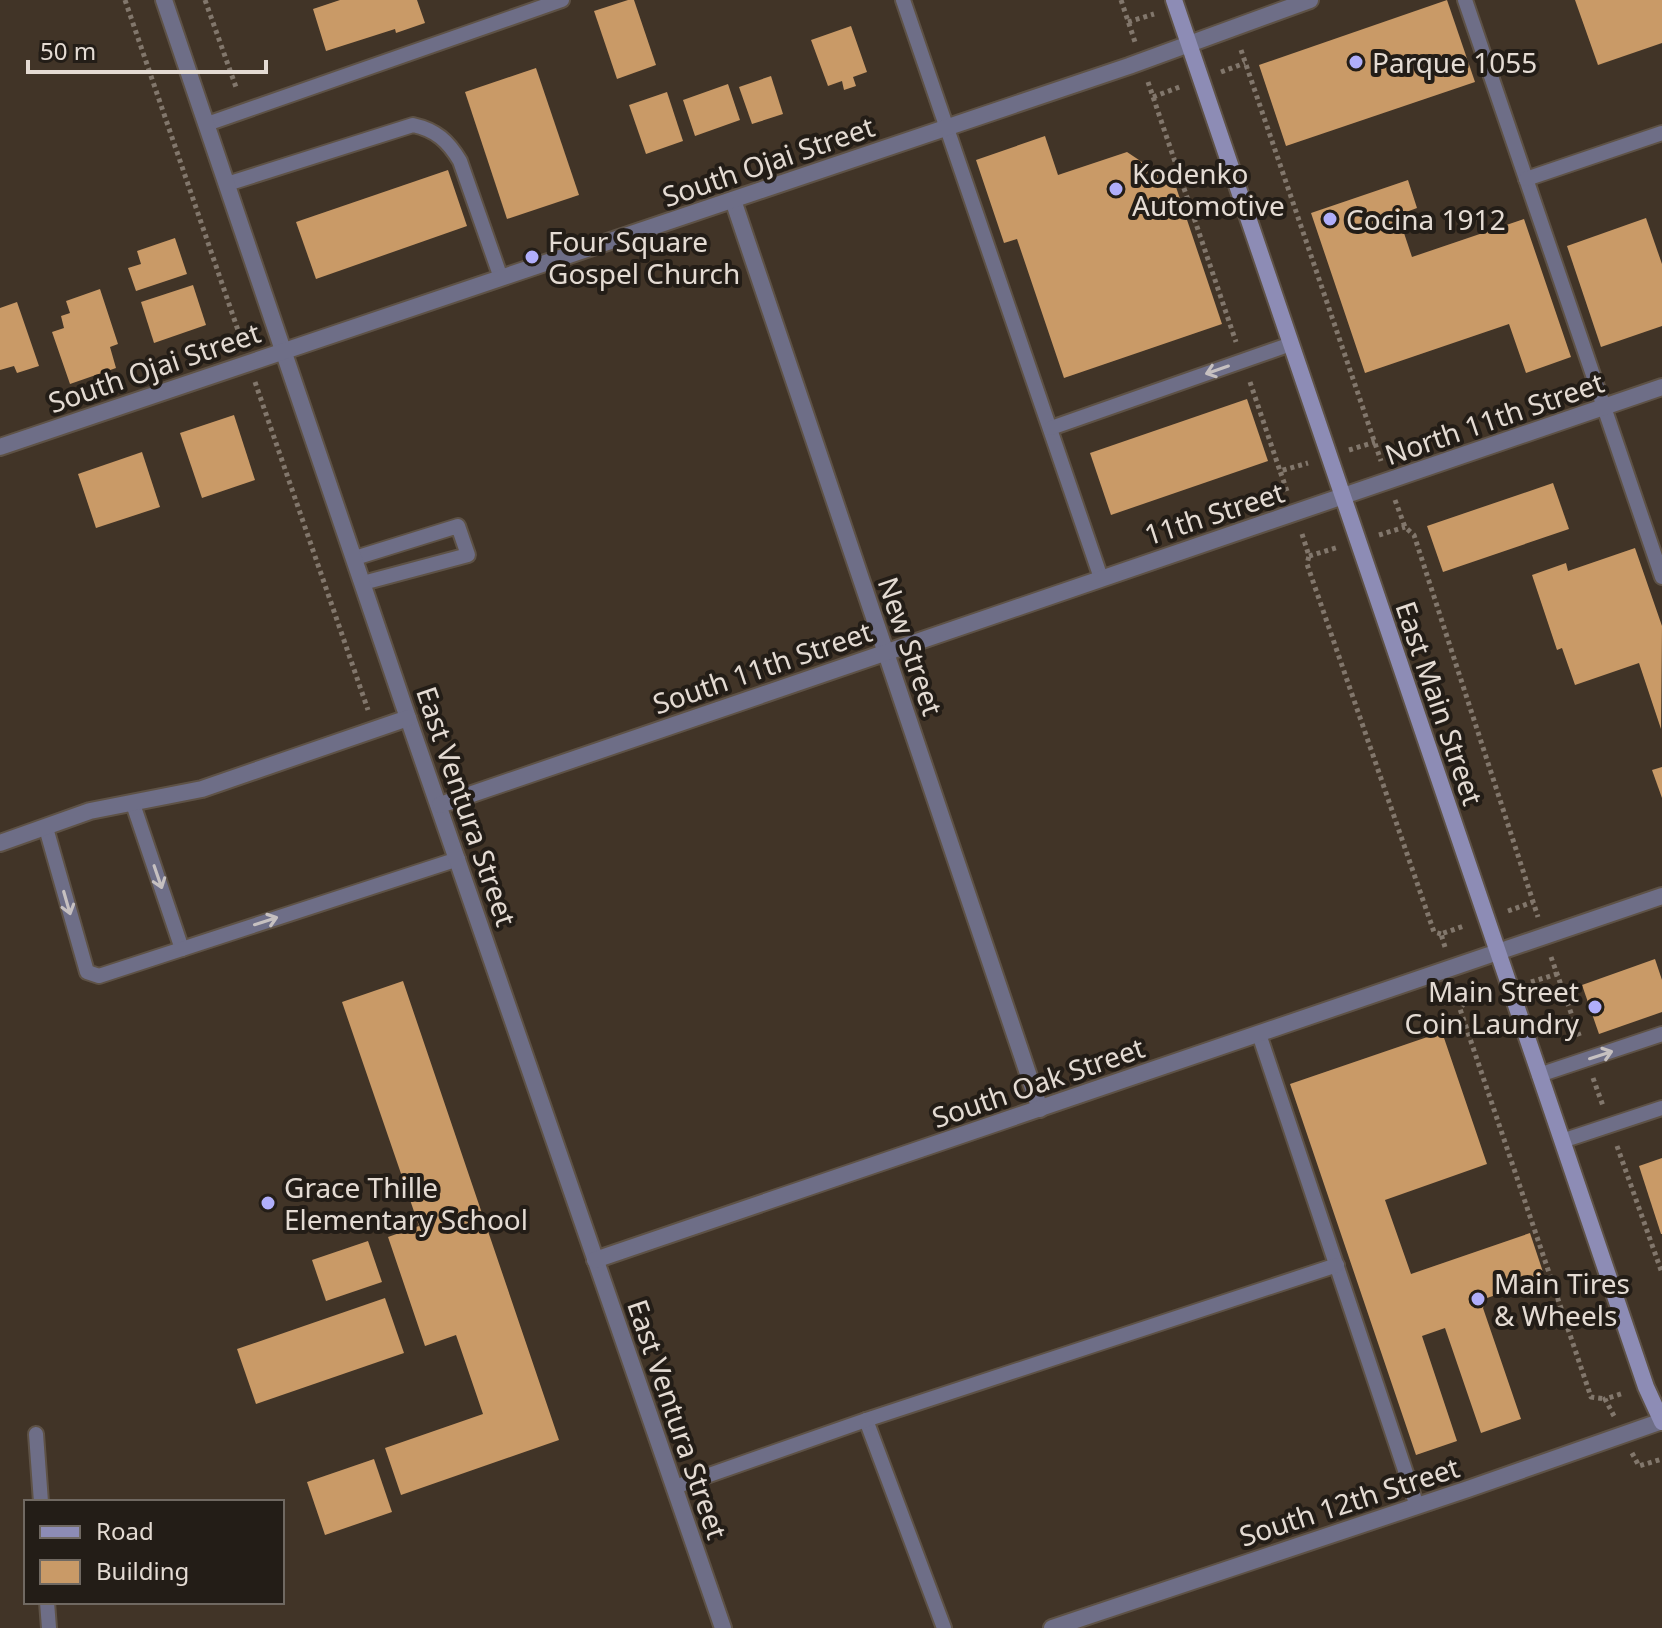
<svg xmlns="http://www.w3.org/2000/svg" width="1662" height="1628" viewBox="0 0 1662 1628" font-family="'Noto Sans',sans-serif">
	<rect width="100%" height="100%" fill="#413427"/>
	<!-- building -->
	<g fill="#c99a67">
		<path d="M340,0H417L425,23L396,33L395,29L326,51L313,9Z"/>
		<path d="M628,0H634L656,65L617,79L594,11Z"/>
		<path d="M1447,0L1475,82L1286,146L1259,65Z"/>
		<path d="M1575,0H1662V43L1598,65Z"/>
		<path d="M851,26L867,72L853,77L856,86L844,90L842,81L828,86L811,40Z"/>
		<path d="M536,68L579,195L507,219L465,92Z"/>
		<path d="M771,76L783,114L752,124L739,87Z"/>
		<path d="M728,84L740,120L695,136L683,100Z"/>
		<path d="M667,92L683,141L646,154L629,105Z"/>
		<path d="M1045,136L1058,175L1127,152L1175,184L1222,324L1064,378L1017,239L1004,243L976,160Z"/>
		<path d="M448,170L467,226L316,279L296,222Z"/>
		<path d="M1408,180L1417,208L1398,215L1412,257L1524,219L1571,357L1526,373L1509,324L1365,373L1311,213Z"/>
		<path d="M1646,218L1662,264V326L1601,347L1567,246Z"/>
		<path d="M175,238L187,274L136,291L128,268L141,264L137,251Z"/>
		<path d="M193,285L206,325L154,343L141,302Z"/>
		<path d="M100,289L118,344L110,347L116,368L70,384L52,332L64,328L61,316L70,313L66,301Z"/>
		<path d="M17,302L39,366L17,373L14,366L0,370V308Z"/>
		<path d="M1247,399L1268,461L1111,515L1090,453Z"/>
		<path d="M234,415L255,480L202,498L180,433Z"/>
		<path d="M142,452L160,507L96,528L78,474Z"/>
		<path d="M1553,483L1569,529L1443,572L1427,526Z"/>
		<path d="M1635,548L1662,626L1661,729L1639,663L1575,685L1562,648L1557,650L1532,575L1566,563L1568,571Z"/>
		<path d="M1662,767V798L1652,770Z"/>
		<path d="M1655,959L1662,980V1012L1599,1034L1582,985Z"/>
		<path d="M403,981L559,1440L401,1495L385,1448L483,1414L456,1335L425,1346L388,1237L419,1226L342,1002Z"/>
		<path d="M1442,1032L1487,1164L1385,1200L1411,1274L1530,1233L1545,1278L1487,1298L1483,1308L1521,1419L1481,1433L1445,1328L1422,1336L1457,1441L1416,1455L1290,1084Z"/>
		<path d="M1662,1158V1234H1661L1639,1166Z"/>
		<path d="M368,1241L382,1282L326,1301L312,1260Z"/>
		<path d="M385,1298L404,1353L256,1404L237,1349Z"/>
		<path d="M374,1459L392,1512L325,1535L307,1482Z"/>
	</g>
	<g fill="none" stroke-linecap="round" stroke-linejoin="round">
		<!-- lane casing -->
		<g stroke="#5e5246" stroke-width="18">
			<g id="lane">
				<path d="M903,0L1101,578"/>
				<path d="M1465,0L1662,577"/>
				<path d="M207,124L562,0"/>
				<path d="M1526,179L1662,133"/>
				<path d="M227,184L413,125C436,130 448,141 460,161L501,278"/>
				<path d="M1051,428L1291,344"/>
				<path d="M355,558L458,526L468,555L363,583"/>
				<path d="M133,804L182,949"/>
				<path d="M46,828L87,972L99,976L458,859"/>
				<path d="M1259,1034L1417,1506"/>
				<path d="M1539,1075L1662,1034"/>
				<path d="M1562,1141L1662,1108"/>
				<path d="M866,1420L944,1628"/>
				<path d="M36,1434L41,1502"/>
				<path d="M675,1487L866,1420L1337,1265"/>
				<path d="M47,1602L49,1628"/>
			</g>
		</g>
		<!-- street casing -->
		<g stroke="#5e5246" stroke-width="20">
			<g id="street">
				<path d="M164,0L408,718L723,1628"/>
				<path d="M733,200L1040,1109"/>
				<path d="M0,447L1129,66L1310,0"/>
				<path d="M440,805L1662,387"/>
				<path d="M0,843L90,811L202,789L408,718"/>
				<path d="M595,1260L1662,896"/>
				<path d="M1052,1628L1468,1489L1662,1421"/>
			</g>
		</g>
		<!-- secondary casing -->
		<g stroke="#5e5246" stroke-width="20">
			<path id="secondary" d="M1174,0L1646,1387L1662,1422"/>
		</g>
		<!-- path -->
		<g stroke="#82776c" stroke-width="5" stroke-dasharray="4 4" stroke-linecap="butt">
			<path d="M125,0L242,342"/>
			<path d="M205,0L237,90"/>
			<path d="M1121,0L1135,42"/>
			<path d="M1128,22L1154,14"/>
			<path d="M1241,50L1381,461"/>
			<path d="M1221,72L1245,63"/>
			<path d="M1148,82L1236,342"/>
			<path d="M1153,97L1182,86"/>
			<path d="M255,382L368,710"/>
			<path d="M1250,382L1280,471"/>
			<path d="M1349,450L1375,442"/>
			<path d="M1287,491L1280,471L1308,463"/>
			<path d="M1395,500L1405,527L1414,535L1538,917"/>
			<path d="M1302,534L1309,556L1307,564L1434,932L1441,934"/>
			<path d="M1379,535L1405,527"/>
			<path d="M1309,556L1339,547"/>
			<path d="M1508,911L1533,902"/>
			<path d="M1445,947L1441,934L1464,926"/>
			<path d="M1551,957L1580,1038"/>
			<path d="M1531,982L1557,974"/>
			<path d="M1458,987L1464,1003L1491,995"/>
			<path d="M1464,1003L1460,1009L1591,1397L1605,1399"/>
			<path d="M1593,1078L1603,1106"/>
			<path d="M1617,1146L1662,1273"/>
			<path d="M1614,1416L1605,1399L1624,1393"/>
			<path d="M1632,1453L1639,1466L1662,1459"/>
		</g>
		<!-- lane -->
		<use href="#lane" stroke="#6e6e87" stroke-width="14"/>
		<!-- street -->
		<use href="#street" stroke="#6e6e87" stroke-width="16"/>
		<!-- secondary -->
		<use href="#secondary" stroke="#8d8cb5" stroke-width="16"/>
	</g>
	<!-- one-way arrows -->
	<defs><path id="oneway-shaft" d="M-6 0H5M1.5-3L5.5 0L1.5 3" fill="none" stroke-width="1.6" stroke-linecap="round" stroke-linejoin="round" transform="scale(2)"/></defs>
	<g stroke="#c6c0c0">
		<use href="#oneway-shaft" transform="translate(1217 370) rotate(161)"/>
		<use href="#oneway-shaft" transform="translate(158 877) rotate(71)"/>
		<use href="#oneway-shaft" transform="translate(67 903) rotate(74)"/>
		<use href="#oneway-shaft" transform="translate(266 921) rotate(-18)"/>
		<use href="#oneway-shaft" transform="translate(1601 1055) rotate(-18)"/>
	</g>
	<!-- markers -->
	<g fill="#b0aefa" stroke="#231d17" stroke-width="3">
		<circle cx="1356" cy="62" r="8"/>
		<circle cx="1116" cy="189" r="8"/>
		<circle cx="1330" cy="219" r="8"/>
		<circle cx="532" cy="257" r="8"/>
		<circle cx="1595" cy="1007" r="8"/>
		<circle cx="268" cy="1203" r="8"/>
		<circle cx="1478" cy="1299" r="8"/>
	</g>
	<g text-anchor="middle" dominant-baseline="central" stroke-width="8" stroke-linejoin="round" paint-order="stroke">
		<!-- poi labels -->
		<g font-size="28" fill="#e4dbd3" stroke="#231d17" text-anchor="start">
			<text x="1372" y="62">Parque 1055</text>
			<text x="1132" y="173">Kodenko<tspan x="1132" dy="32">Automotive</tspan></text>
			<text x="1346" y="219">Cocina 1912</text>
			<text x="548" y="241">Four Square<tspan x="548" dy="32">Gospel Church</tspan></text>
			<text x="1579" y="991" text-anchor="end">Main Street<tspan x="1579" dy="32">Coin Laundry</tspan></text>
			<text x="284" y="1187">Grace Thille<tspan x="284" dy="32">Elementary School</tspan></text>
			<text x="1494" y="1283">Main Tires<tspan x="1494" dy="32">&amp; Wheels</tspan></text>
		</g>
		<!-- street labels -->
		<g font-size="28" fill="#e4dbd3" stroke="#231d17">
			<text transform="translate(768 161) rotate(-19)">South Ojai Street</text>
			<text transform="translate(154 367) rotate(-19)">South Ojai Street</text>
			<text transform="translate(1494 418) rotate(-19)">North 11th Street</text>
			<text transform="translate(1214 513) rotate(-18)">11th Street</text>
			<text transform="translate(911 646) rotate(71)">New Street</text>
			<text transform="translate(762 667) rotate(-19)">South 11th Street</text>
			<text transform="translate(1440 703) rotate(71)">East Main Street</text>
			<text transform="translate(467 806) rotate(71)">East Ventura Street</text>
			<text transform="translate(1038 1082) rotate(-19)">South Oak Street</text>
			<text transform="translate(678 1419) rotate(71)">East Ventura Street</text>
			<text transform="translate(1349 1501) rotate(-18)">South 12th Street</text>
		</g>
	</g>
	<!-- legend -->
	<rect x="24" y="1500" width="260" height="104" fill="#231d17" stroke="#706962" stroke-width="2"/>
	<rect x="40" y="1526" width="40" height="12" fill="#8d8cb5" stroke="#706962" stroke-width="2"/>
	<text x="96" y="1540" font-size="24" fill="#e4dbd3">Road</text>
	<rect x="40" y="1560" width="40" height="24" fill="#c99a67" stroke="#706962" stroke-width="2"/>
	<text x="96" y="1580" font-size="24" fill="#e4dbd3">Building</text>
	<!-- scale -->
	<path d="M28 60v12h238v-12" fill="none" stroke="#e4dbd3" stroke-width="4"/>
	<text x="40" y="60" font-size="24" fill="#e4dbd3" stroke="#231d17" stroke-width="6" paint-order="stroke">50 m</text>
</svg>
